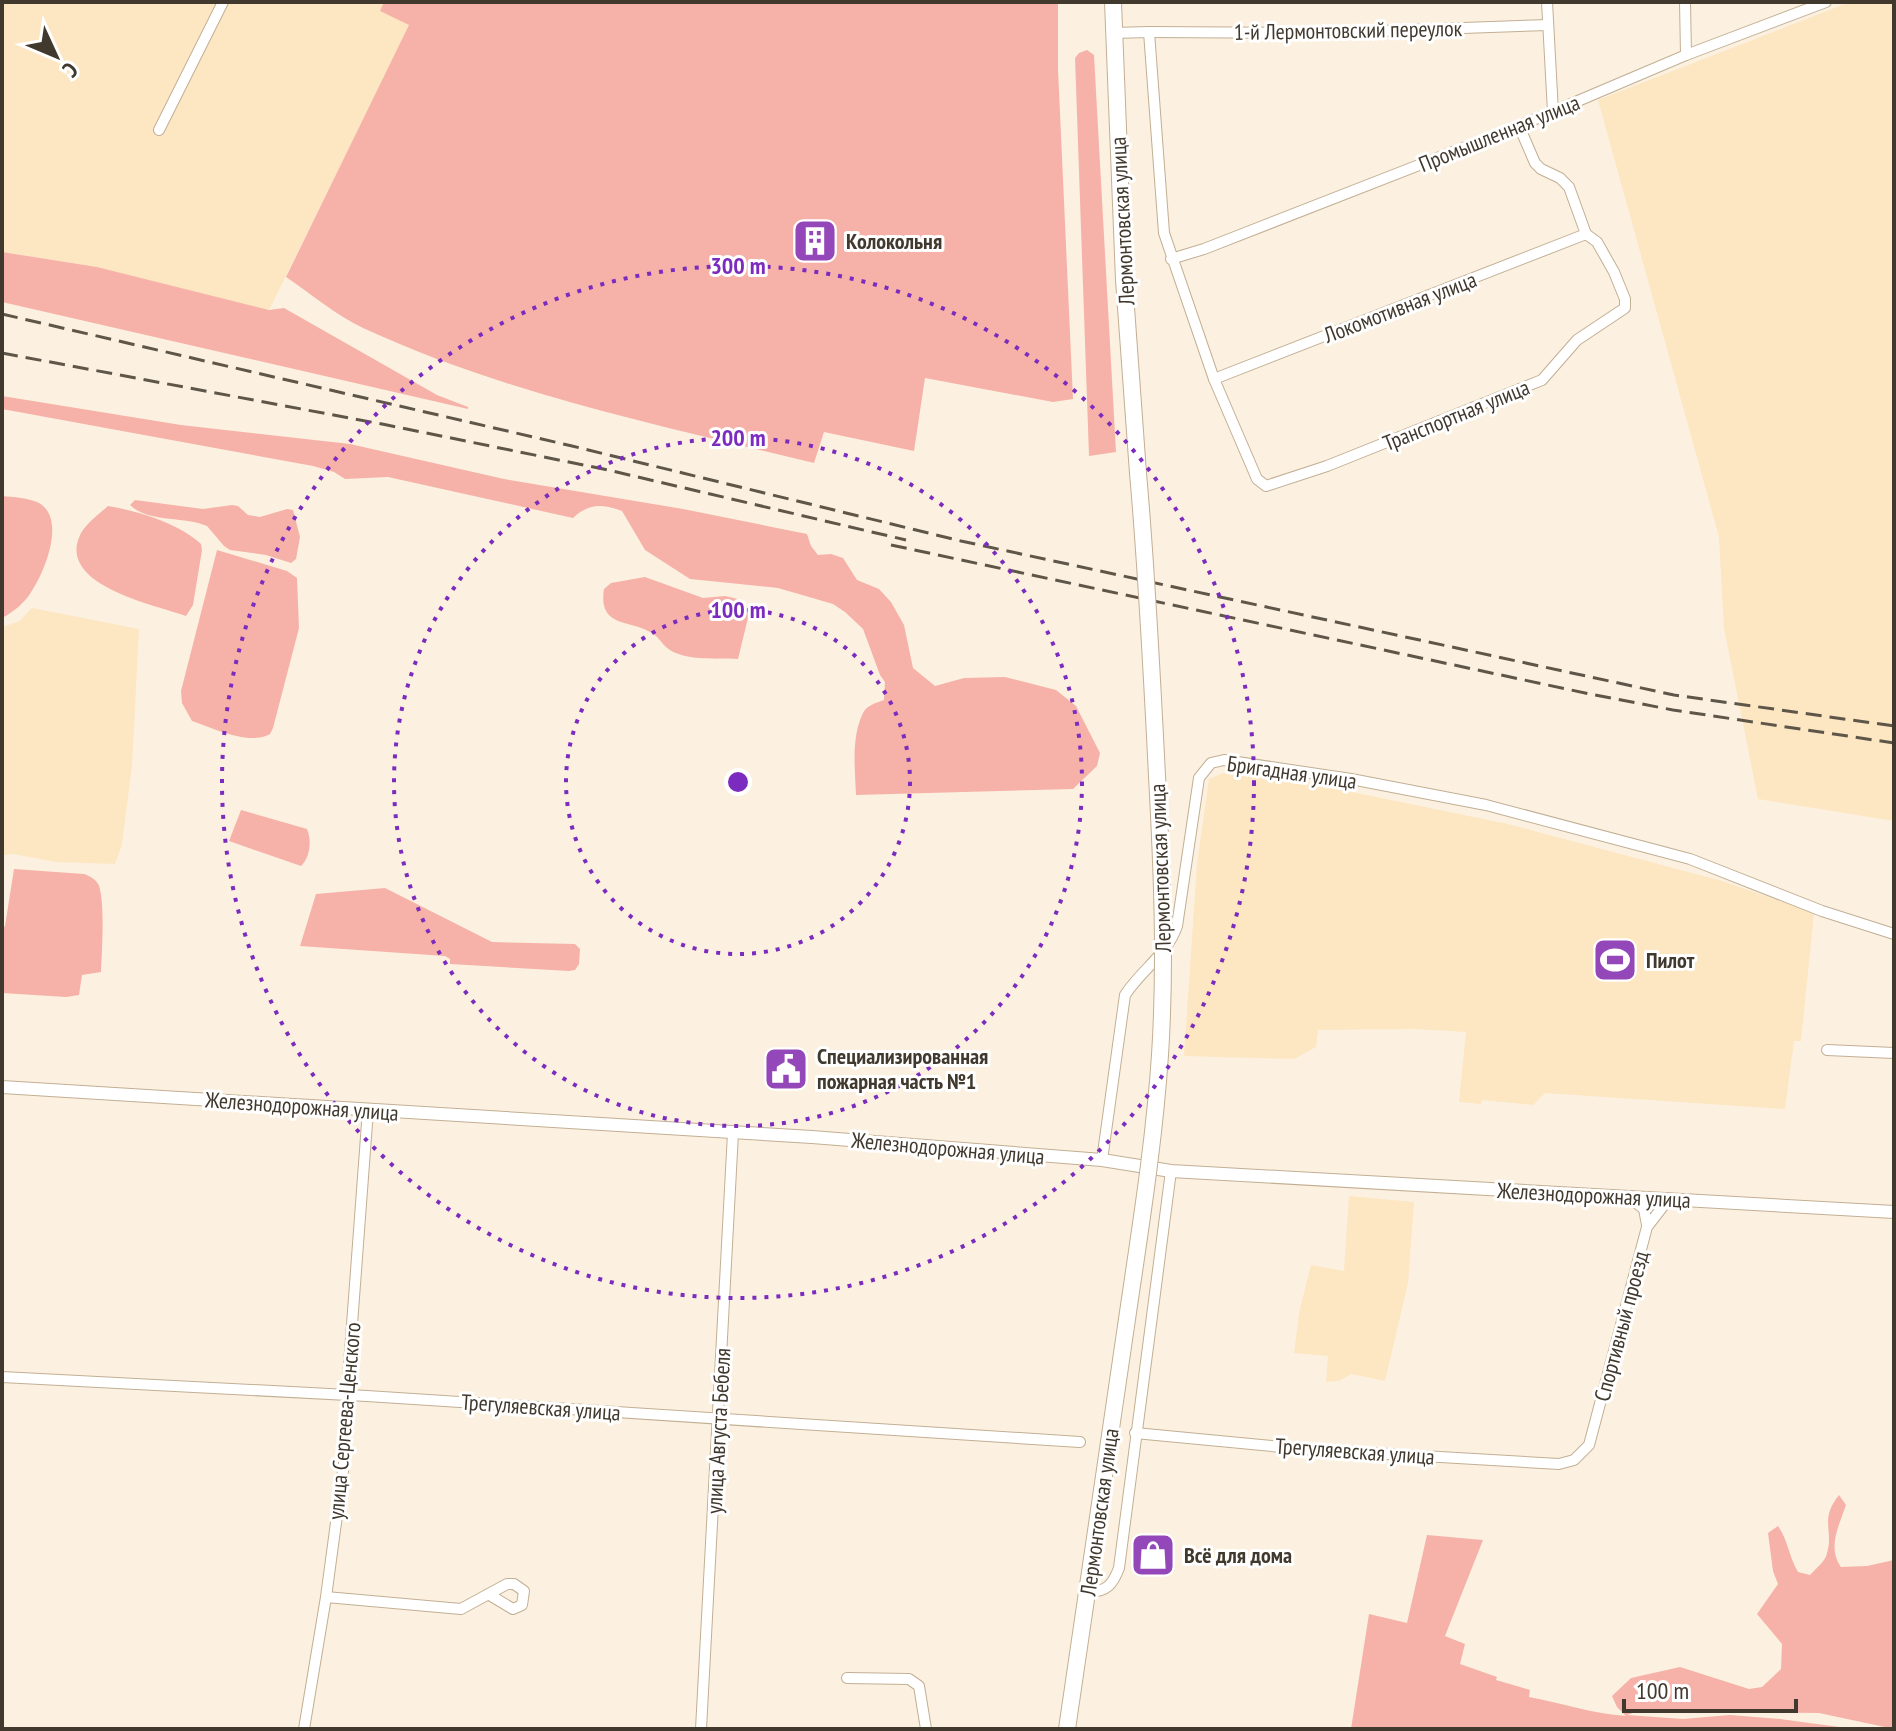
<svg xmlns="http://www.w3.org/2000/svg" width="1896" height="1731" viewBox="0 0 1896 1731" font-family="'PT Sans Narrow',sans-serif">
	<rect width="100%" height="100%" fill="#fcf1e0"/>
	<!-- built -->
	<g fill="#fde6c2">
		<path d="M2,2H384L381,11L410,25L269,310L97,267L2,252Z"/>
		<path d="M1850,2H1894V821L1758,799L1724,628L1719,537L1598,100Z"/>
		<path d="M32,608L139,629L132,765L122,844L115,864L56,862L13,854L3,855L2,861V627L20,621Z"/>
		<path d="M1223,773L1308,783L1508,824L1722,881L1814,913L1801,1041H1794L1785,1109L1545,1093L1533,1105L1482,1100L1481,1104L1459,1102L1466,1032L1413,1029L1318,1030L1316,1047L1294,1059L1184,1056L1197,864L1209,779Z"/>
		<path d="M1349,1196L1414,1202L1408,1283L1385,1381L1351,1374L1339,1381L1326,1382L1328,1356L1294,1353L1299,1313L1311,1265L1344,1271Z"/>
	</g>
	<!-- green -->
	<g fill="#f6b2a8">
		<path d="M384,2H1058V69L1073,399L1053,402L925,378L914,451L824,432L814,463C662,426 506,394 363,328C336,315 311,294 286,277L409,25L380,11Z"/>
		<path d="M1087,50L1094,55L1116,452L1089,456L1075,58L1079,53Z"/>
		<path d="M2,252L97,267L269,310L284,308L437,395L468,407V409L2,302Z"/>
		<path d="M2,396L181,425L350,444L504,479L683,509L807,534L811,546L818,555L831,554L843,558L857,580L879,589L891,602L904,625L913,668L935,686L964,678L1005,677L1056,690L1076,706L1100,753L1097,766L1073,789L856,795C855,770 851,737 863,713C867,705 876,703 884,700L885,682L880,675L863,629L845,612L833,604L778,588L690,579L645,550L622,511C602,504 589,503 573,518L388,477L345,479L334,472L313,466L2,409Z"/>
		<path d="M2,496C13,497 29,498 39,503C67,519 44,574 30,594C23,604 12,613 2,618Z"/>
		<path d="M135,500L203,509L232,505L238,506L248,515L260,517L287,509L293,510L300,537L296,559L291,563L266,555L230,550L224,546L207,526C184,516 149,523 130,505Z"/>
		<path d="M108,506C138,511 178,523 201,544L202,550L193,605L186,616C155,605 54,585 81,533C87,523 99,514 108,506Z"/>
		<path d="M217,550L287,571L297,578L299,628L273,728L270,734C249,746 213,728 192,721L182,703L181,691Z"/>
		<path d="M645,577L703,598L725,596L738,599L748,608L749,614L738,659C719,658 687,661 670,650C663,646 659,637 652,633C629,619 598,628 604,589L611,583Z"/>
		<path d="M241,810L307,829C312,841 310,857 301,866L229,841Z"/>
		<path d="M14,869L84,874C90,876 97,880 99,886C105,903 102,953 101,972L82,975L79,995L66,997L2,993V929L5,926Z"/>
		<path d="M385,888L492,942L575,944L580,949L579,964L575,970L569,971L450,964V959L445,956L300,946L316,894Z"/>
		<path d="M1839,1495L1846,1505C1839,1526 1827,1547 1841,1567L1867,1566L1894,1560V1729L1819,1713L1639,1711L1627,1715L1683,1719L1730,1715L1780,1719L1854,1729H1351L1369,1614L1407,1623L1427,1535L1483,1540L1445,1636L1465,1644L1460,1664L1497,1677L1496,1680L1530,1690L1529,1697C1562,1703 1593,1714 1626,1716L1617,1707L1612,1696L1631,1678L1680,1667L1749,1689L1762,1687L1781,1669L1782,1644L1757,1614L1778,1584L1773,1571L1768,1533L1778,1526C1788,1540 1789,1557 1798,1572L1810,1575C1815,1569 1826,1561 1827,1553C1834,1530 1819,1520 1839,1495Z"/>
	</g>
	<g fill="none" stroke-linecap="round" stroke-linejoin="round">
		<!-- minor casing -->
		<g stroke="#c2af94" stroke-width="12">
			<g id="minor">
				<path d="M1547,2L1553,112"/>
				<path d="M1685,2L1686,55"/>
				<path d="M1149,32L1323,33L1548,25"/>
				<path d="M1114,33L1149,32L1164,233L1214,379L1257,479L1266,486L1327,466L1542,380L1577,340L1625,308V299L1614,272L1597,242L1586,234L1569,187L1560,178L1541,169L1535,163L1519,126"/>
				<path d="M159,130L223,2"/>
				<path d="M1171,259L1204,249L1519,126L1686,55L1826,2"/>
				<path d="M1214,379L1586,234"/>
				<path d="M1827,1050L1894,1053"/>
				<path d="M1102,1160L1125,995C1141,970 1167,955 1177,926L1199,778L1211,763L1224,760L1351,779L1486,805L1690,859L1822,911L1894,934"/>
				<path d="M1629,1197L1644,1209L1647,1225"/>
				<path d="M2,1377L367,1396L1080,1442"/>
				<path d="M1135,1433L1303,1449L1559,1464L1574,1460L1589,1445L1647,1227L1664,1205L1675,1199"/>
				<path d="M1088,1592C1107,1592 1113,1584 1119,1568L1171,1171"/>
				<path d="M326,1597L461,1609L507,1584H514L524,1591L522,1605L513,1609L488,1594"/>
				<path d="M847,1678L909,1679L919,1686L926,1729"/>
				<path d="M304,1729L326,1597L345,1456L348,1378L368,1110"/>
				<path d="M701,1729L733,1133"/>
			</g>
		</g>
		<!-- tertiary casing -->
		<g stroke="#c2af94" stroke-width="14">
			<path id="tertiary" d="M2,1087L812,1137L1102,1160L1171,1171L1894,1212"/>
		</g>
		<!-- primary casing -->
		<g stroke="#c2af94" stroke-width="18">
			<g id="primary">
				<path d="M1113,2L1124,280L1138,473"/>
				<path d="M1067,1729L1126,1326"/>
			</g>
		</g>
		<!-- minor -->
		<use href="#minor" stroke="#fff" stroke-width="10"/>
		<!-- tertiary -->
		<use href="#tertiary" stroke="#fff" stroke-width="12"/>
		<!-- primary -->
		<use href="#primary" stroke="#fff" stroke-width="16"/>
		<!-- rail -->
		<g stroke="#5f564a" stroke-width="3" stroke-dasharray="16 8" stroke-linecap="butt">
			<path d="M2,314L572,446L961,541L1674,695L1894,726"/>
			<path d="M2,353L387,425L608,470L906,540"/>
			<path d="M891,545L1590,694L1673,710L1894,743"/>
		</g>
		<!-- primary-bridge casing -->
		<g stroke="#c2af94" stroke-width="18" stroke-linecap="butt">
			<path id="primary-bridge" d="M1126,1326C1139,1236 1154,1146 1160,1055C1166,962 1162,869 1157,776C1152,675 1147,574 1138,473"/>
		</g>
		<!-- primary-bridge -->
		<use href="#primary-bridge" stroke="#fff" stroke-width="16"/>
	</g>
	<!-- distance rings -->
	<g fill="none" stroke="#7b2cbf" stroke-width="4" stroke-dasharray="4 8">
		<circle cx="738" cy="782" r="172"/>
		<circle cx="738" cy="782" r="344"/>
		<circle cx="738" cy="782" r="516"/>
	</g>
	<!-- icons -->
	<defs>
		<g id="building-square" transform="scale(2.3)"><rect x="-9" y="-9" width="18" height="18" rx="4" fill="#9447b8" stroke="#fff"/><path d="M-4-6H4V6H1V3H-1V6H-4ZM-2.5-4.3h1.7v1.8h-1.7ZM.8-4.3h1.7v1.8H.8ZM-2.5-1h1.7V.8h-1.7ZM.8-1h1.7V.8H.8Z" fill="#fff"/></g>
		<g id="stadium-square" transform="scale(2.3)"><rect x="-9" y="-9" width="18" height="18" rx="4" fill="#9447b8" stroke="#fff"/><path d="M0-5a6.5 5 0 1 0 0 10a6.5 5 0 1 0 0-10ZM-3.5-1.8h7v3.6h-7Z" fill="#fff"/></g>
		<g id="civic-square" transform="scale(2.3)"><rect x="-9" y="-9" width="18" height="18" rx="4" fill="#9447b8" stroke="#fff"/><path d="M-.6-6.5H3V-4.5H.6V-3L4-1V1h2V6H-6V1h2V-1L-.6-3ZM-1.2 2.5V6h2.4V2.5Z" fill="#fff"/></g>
		<g id="shop-square" transform="scale(2.3)"><rect x="-9" y="-9" width="18" height="18" rx="4" fill="#9447b8" stroke="#fff"/><path d="M-5-2.5h2.3a2.7 3.5 0 0 1 5.4 0H5L5.5 6h-11ZM-1.5-2.5h3a1.5 2.3 0 0 0-3 0Z" fill="#fff"/></g>
	</defs>
	<g fill-rule="evenodd">
		<use href="#building-square" x="815" y="241"/>
		<use href="#stadium-square" x="1615" y="960"/>
		<use href="#civic-square" x="786" y="1069"/>
		<use href="#shop-square" x="1153" y="1555"/>
	</g>
	<g text-anchor="middle" dominant-baseline="central" stroke-width="6" stroke-linejoin="round" paint-order="stroke">
		<!-- street labels -->
		<g font-size="22" fill="#41392e" stroke="#fff">
			<text transform="translate(1348 30) rotate(-1)">1-й Лермонтовский переулок</text>
			<text transform="translate(1499 133) rotate(-22)">Промышленная улица</text>
			<text transform="translate(1122 221) rotate(-93)">Лермонтовская улица</text>
			<text transform="translate(1400 307) rotate(-21)">Локомотивная улица</text>
			<text transform="translate(1456 415) rotate(-22)">Транспортная улица</text>
			<text transform="translate(1292 772) rotate(8)">Бригадная улица</text>
			<text transform="translate(1160 868) rotate(-92)">Лермонтовская улица</text>
			<text transform="translate(302 1106) rotate(4)">Железнодорожная улица</text>
			<text transform="translate(948 1148) rotate(5)">Железнодорожная улица</text>
			<text transform="translate(1594 1195) rotate(3)">Железнодорожная улица</text>
			<text transform="translate(1621 1326) rotate(-75)">Спортивный проезд</text>
			<text transform="translate(541 1407) rotate(4)">Трегуляевская улица</text>
			<text transform="translate(344 1421) rotate(-85)">улица Сергеева-Ценского</text>
			<text transform="translate(718 1431) rotate(-87)">улица Августа Бебеля</text>
			<text transform="translate(1355 1451) rotate(4)">Трегуляевская улица</text>
			<text transform="translate(1099 1512) rotate(-82)">Лермонтовская улица</text>
		</g>
		<!-- poi labels -->
		<g font-size="22" font-weight="bold" fill="#41392e" stroke="#fff" text-anchor="start">
			<text x="846" y="241">Колокольня</text>
			<text x="1646" y="960">Пилот</text>
			<text x="817" y="1056">Специализированная<tspan x="817" dy="25">пожарная часть №1</tspan></text>
			<text x="1184" y="1555">Всё для дома</text>
		</g>
	</g>
	<circle cx="738" cy="782" r="12" fill="#7b2cbf" stroke="#fff" stroke-width="4"/>
	<g font-size="24" text-anchor="middle" font-weight="bold" fill="#7b2cbf" stroke="#fff" stroke-width="6" stroke-linejoin="round" paint-order="stroke">
		<text x="738" y="274">300 m</text>
		<text x="738" y="446">200 m</text>
		<text x="738" y="618">100 m</text>
	</g>
	<!-- border -->
	<rect width="1896" height="1731" fill="none" stroke="#41392e" stroke-width="8"/>
	<!-- north arrow -->
	<g transform="translate(56 56) rotate(134)" stroke="#ffffff" stroke-width="6" paint-order="stroke">
	<path d="M0-6L14 30L0 20L-14 30Z" fill="#41392e"/>
	<text y="-12" font-size="22" font-weight="bold" text-anchor="middle" fill="#41392e">С</text>
	</g>
	<!-- scale -->
	<path d="M1624 1699v12h172v-12" fill="none" stroke="#41392e" stroke-width="4"/>
	<text x="1636" y="1699" font-size="24" fill="#41392e" stroke="#ffffff" stroke-width="6" paint-order="stroke">100 m</text>
</svg>
